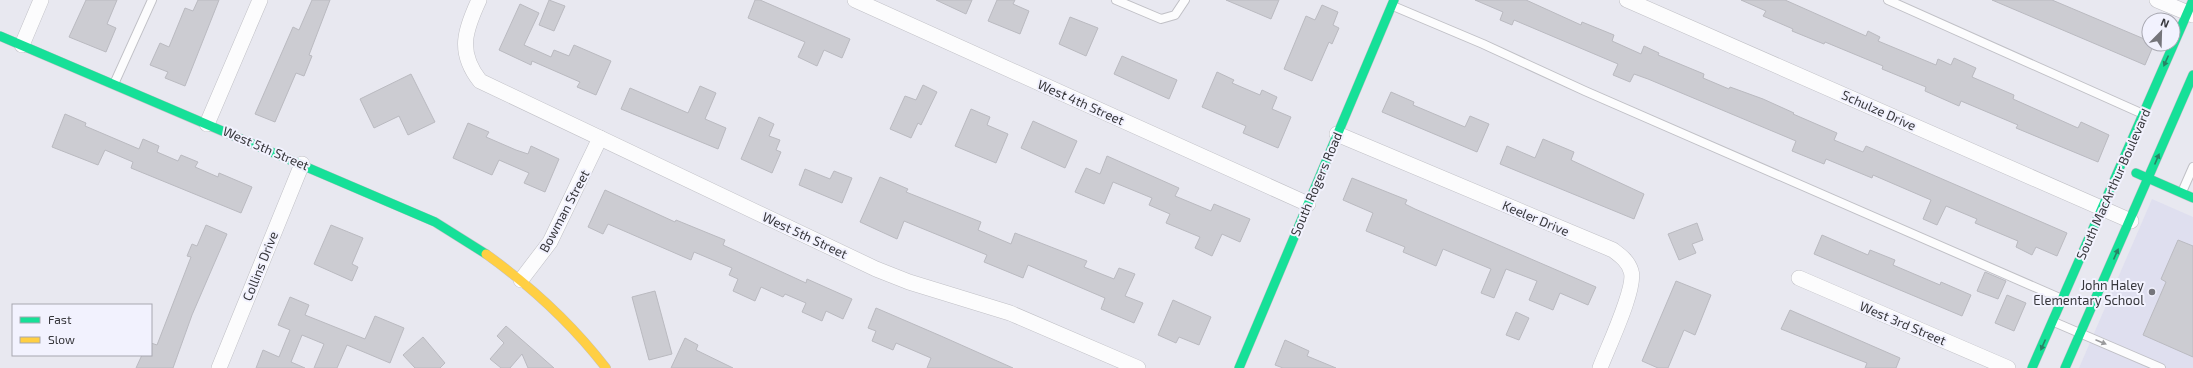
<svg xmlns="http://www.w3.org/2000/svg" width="2193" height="368" viewBox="0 0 2193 368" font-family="'Exo 2',sans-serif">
	<rect width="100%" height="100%" fill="#e8e8f0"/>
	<!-- built -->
	<path fill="#dfdfef" d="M2152,199L2193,217V368H2079Z"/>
	<!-- building -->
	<g fill="#ccccd2" stroke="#babac0">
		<path d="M86,0H117L107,24L116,28L106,52L69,37Z"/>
		<path d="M198,0H219L185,86L165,78L168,72L150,65L160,43L169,47L185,8L193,11Z"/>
		<path d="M312,0H330L309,55L312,56L304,76L296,73L275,122L255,114L293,27L299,30Z"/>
		<path d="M549,0L565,6L554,31L539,25Z"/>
		<path d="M755,0H760L850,39L842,58L824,50L817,66L798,57L805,42L748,18Z"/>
		<path d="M936,0H972L966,14Z"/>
		<path d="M997,0H1015L1013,4L1029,11L1020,34L988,21Z"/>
		<path d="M1226,0H1279L1271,19Z"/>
		<path d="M1475,0H1526L1581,25L1582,22L1614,35L1612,41L1641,54L1644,46L1659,53L1658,55L1704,74L1703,78L1729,89L1730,87L1763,99L1794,113L1793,114L1837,133L1834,140L1863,152L1866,146L2067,233L2057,256L2036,247L2032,255L2016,247L2018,241L1975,223L1977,219L1946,206L1937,225L1923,219L1931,200L1873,175L1872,178L1826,159L1824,164L1792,151L1796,141L1648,79L1634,74L1630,82L1613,75L1618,64L1514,20L1512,25L1500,20L1503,12Z"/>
		<path d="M1741,0H1785L1866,36L1868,31L1880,37L1878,41L1936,65L1938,59L1951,65L1954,58L1976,68L1972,77L2014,95L2013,99L2078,128L2081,122L2109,135L2098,162L2016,128L2018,125L1961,101L1959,106L1925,91L1926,87L1882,69L1883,66L1825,42L1824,44L1792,31L1793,29L1763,16L1766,11Z"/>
		<path d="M1992,0H2052L2149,41V44H2154L2145,65Z"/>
		<path d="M520,4L539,13L524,45L551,57L554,50L569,56L574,45L611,61L596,95L577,87L580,82L532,61L531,65L499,50Z"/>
		<path d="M1322,5L1338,12L1333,25L1339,28L1332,44L1329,42L1312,81L1284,69L1306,16L1315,20Z"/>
		<path d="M1070,17L1098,28L1086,56L1059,44Z"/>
		<path d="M1122,56L1177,80L1169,99L1114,74Z"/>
		<path d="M1217,72L1234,80L1232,83L1260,95L1262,90L1277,97L1272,109L1291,117L1278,148L1243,133L1246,126L1202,107Z"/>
		<path d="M411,74L435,122L408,135L399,116L374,128L360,99Z"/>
		<path d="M923,85L937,92L921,125L918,123L911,138L890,129L905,96L916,100Z"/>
		<path d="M700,86L716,93L705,119L726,128L718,149L621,109L630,88L688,113Z"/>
		<path d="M1391,92L1414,102L1413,105L1465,127L1470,116L1489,124L1477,152L1382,112Z"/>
		<path d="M971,109L990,117L987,125L1008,134L996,163L955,146Z"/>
		<path d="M65,114L86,123L85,126L139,149L143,139L159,146L157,152L178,161L181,155L198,162L195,167L218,177L219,173L252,187L241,213L131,168L133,162L105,150L98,165L52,147Z"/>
		<path d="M759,117L774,124L769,136L780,140L776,150L781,152L772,173L741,159Z"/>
		<path d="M1033,121L1077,141L1065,168L1021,148Z"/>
		<path d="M468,123L489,132L486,137L516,150L528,154L531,146L559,159L545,192L524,183L529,173L499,160L492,175L453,158Z"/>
		<path d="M1543,139L1574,152L1571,160L1644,194L1634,219L1500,164L1507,146L1535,158Z"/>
		<path d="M1107,156L1179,188L1175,196L1211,211L1214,204L1250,219L1240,242L1222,234L1212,256L1195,248L1200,237L1166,223L1170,214L1149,205L1152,198L1113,182L1104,204L1075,192L1086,168L1100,174Z"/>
		<path d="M805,169L830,179L834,171L852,178L842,203L799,185Z"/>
		<path d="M880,177L908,189L906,192L981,222L978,230L1011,244L1015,233L1087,261L1084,267L1114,279L1119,268L1135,274L1125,296L1143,303L1134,323L1101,309L1105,298L1028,265L1023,278L984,262L987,255L904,221L897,239L860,222Z"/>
		<path d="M1352,178L1407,200L1405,204L1415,209L1596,287L1588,305L1560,293L1553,310L1529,300L1537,281L1506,269L1494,298L1481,293L1491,269L1443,249L1436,266L1403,252L1405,247L1366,231L1373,213L1343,200Z"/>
		<path d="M605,190L675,222L676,220L725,240L723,245L806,283L807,279L852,299L843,319L826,311L822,321L802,312L806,303L785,294L783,297L761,287L755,301L733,291L738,279L729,275L732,268L694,252L691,260L608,224L603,234L588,227Z"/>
		<path d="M1697,223L1703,240L1692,244L1696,253L1679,260L1668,234Z"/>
		<path d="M206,225L227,234L192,315L173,368H136L142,355H151V343L157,345L191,257L187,256L192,244L197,246Z"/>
		<path d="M331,225L363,238L352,264L358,267L352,281L314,264Z"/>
		<path d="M1822,235L1868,255L1870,250L1895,260L1893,265L1940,285L1941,282L1971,295L1962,316L1814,254Z"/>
		<path d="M2178,240L2193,246V357L2143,335L2166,282L2161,279Z"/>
		<path d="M1985,272L2006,281L1998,299L1977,291Z"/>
		<path d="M1676,281L1711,295L1695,335L1684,330L1668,368H1658L1642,361Z"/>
		<path d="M655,291L672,354L649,360L632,297Z"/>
		<path d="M2007,295L2026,303L2014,331L1995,323Z"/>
		<path d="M290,297L309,305L305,315L365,339L375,316L404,328L390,363L347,345L337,368H314L324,344L302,335L291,362L305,368H256L263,350L279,357L290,330L278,325Z"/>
		<path d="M1173,300L1211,317L1199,345L1179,337L1176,343L1158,335Z"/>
		<path d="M876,308L941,336L1013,368H927L931,358L896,343L893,350L872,341L876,331L868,328Z"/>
		<path d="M1790,310L1900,358L1896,368H1865L1867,363L1781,329Z"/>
		<path d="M1516,312L1529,318L1519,340L1506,335Z"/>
		<path d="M506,326L529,346L554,368H528L522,354L510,368H501L490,359L504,343L497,336Z"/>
		<path d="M423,337L445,363L440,368H415L403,355Z"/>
		<path d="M685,338L698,345L696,350L733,368H671Z"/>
		<path d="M1285,340L1309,351L1307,356L1336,368H1283L1275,365Z"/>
	</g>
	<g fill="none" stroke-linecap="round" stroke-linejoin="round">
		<!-- lane casing -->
		<g stroke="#c0c0c6" stroke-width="10">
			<g id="lane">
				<path d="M1116,0L1161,19L1175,15L1185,0"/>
				<path d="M1888,0L2143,114"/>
				<path d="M1393,6L1483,44L1585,91L2062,299"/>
				<path d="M114,84L152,0"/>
				<path d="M2182,192L2193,167"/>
				<path d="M2054,322L2161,368"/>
			</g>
		</g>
		<!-- street casing -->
		<g stroke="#c0c0c6" stroke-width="16">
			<g id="street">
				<path d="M479,0C465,30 457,52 480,81L876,269L909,282L1010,313L1138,368"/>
				<path d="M855,0L1308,204"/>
				<path d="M1627,0L2131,221"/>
				<path d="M2157,0L2193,15"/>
				<path d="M22,45L41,0"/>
				<path d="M207,124L260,0"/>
				<path d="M1337,134L1613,250C1621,256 1628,261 1631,271C1637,287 1607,349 1600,368"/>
				<path d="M1799,278L2008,368"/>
				<path d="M521,280L550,242L600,138"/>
				<path d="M219,368L302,164"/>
			</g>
		</g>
		<!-- fast casing -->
		<g stroke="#c0c0c6" stroke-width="10">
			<g id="fast">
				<path d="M0,36L435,222L486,254"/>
				<path d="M2136,173L2193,198"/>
				<path d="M1239,368L1394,0"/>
				<path d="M2032,368L2193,0"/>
				<path d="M2065,368L2193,75"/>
			</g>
		</g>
		<!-- slow casing -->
		<g stroke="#c0c0c6" stroke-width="10">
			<path id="slow" d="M486,254C532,287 572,324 606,368"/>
		</g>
		<!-- lane -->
		<use href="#lane" stroke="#fcfcfd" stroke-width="8"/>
		<!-- street -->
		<use href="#street" stroke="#fcfcfd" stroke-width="15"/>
		<!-- fast -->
		<use href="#fast" stroke="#16e098" stroke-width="9"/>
		<!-- slow -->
		<use href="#slow" stroke="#ffcf43" stroke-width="9"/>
	</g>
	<!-- one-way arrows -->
	<defs><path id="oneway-solid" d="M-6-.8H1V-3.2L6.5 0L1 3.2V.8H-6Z"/></defs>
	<g fill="#288365">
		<use href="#oneway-solid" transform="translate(2166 61) rotate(114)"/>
		<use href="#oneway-solid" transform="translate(2157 159) rotate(-67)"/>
		<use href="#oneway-solid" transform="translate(2116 254) rotate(-66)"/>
		<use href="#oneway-solid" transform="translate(2043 345) rotate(114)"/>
	</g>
	<use fill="#9a9a9c" href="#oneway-solid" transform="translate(2101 342) rotate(23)"/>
	<!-- markers -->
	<circle fill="#75757b" stroke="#f2f2fe" stroke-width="1.5" cx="2152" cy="292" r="4"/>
	<g text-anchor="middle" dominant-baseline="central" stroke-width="4" stroke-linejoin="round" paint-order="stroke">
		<!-- street labels -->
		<g font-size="13" fill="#37373c" stroke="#f2f2fe">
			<text transform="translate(1081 102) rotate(24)">West 4th Street</text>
			<text transform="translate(1879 110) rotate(24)">Schulze Drive</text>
			<text transform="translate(266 148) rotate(23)">West 5th Street</text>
			<text transform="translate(1316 184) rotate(-67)">South Rogers Road</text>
			<text transform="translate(2113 184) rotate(-66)">South MacArthur Boulevard</text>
			<text transform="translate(564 211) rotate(-62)">Bowman Street</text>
			<text transform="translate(1536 218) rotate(23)">Keeler Drive</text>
			<text transform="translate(805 235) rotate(25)">West 5th Street</text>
			<text transform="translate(260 266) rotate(-68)">Collins Drive</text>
			<text transform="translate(1903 323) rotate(23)">West 3rd Street</text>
		</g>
		<!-- poi labels -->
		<g font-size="13" fill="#37373c" stroke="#f2f2fe" text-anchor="end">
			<text x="2144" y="285">John Haley<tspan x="2144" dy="15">Elementary School</tspan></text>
		</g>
	</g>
	<!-- legend -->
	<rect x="12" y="304" width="140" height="52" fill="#f2f2fe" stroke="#a7a7b0"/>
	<rect x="20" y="317" width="20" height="6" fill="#16e098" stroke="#a7a7b0"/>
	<text x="48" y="324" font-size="12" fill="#37373c">Fast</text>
	<rect x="20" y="337" width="20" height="6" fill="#ffcf43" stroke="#a7a7b0"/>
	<text x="48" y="344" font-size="12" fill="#37373c">Slow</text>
	<!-- north arrow -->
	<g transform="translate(2161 32) rotate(23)"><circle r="19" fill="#f2f2fe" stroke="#a7a7b0"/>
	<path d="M0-3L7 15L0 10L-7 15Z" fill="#75757b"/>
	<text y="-6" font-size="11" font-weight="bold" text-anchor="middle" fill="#37373c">N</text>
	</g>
</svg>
